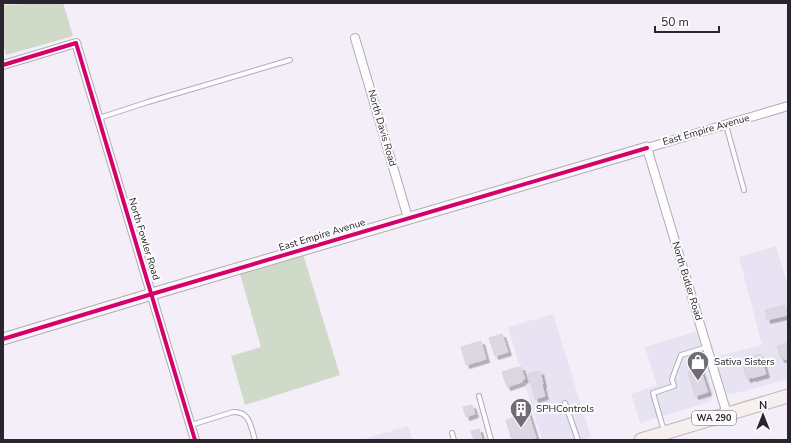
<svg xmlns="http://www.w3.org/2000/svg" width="791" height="443" viewBox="0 0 791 443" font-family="'Nunito Sans',sans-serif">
	<defs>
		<filter id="shadow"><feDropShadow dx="3.5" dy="3.5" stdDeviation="0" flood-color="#0004"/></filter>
	</defs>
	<rect width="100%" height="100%" fill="#f3eef7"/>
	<!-- commercial -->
	<g fill="#e8e3f3">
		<path d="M776,246L788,286V379L733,394L727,393L724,391L714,357L762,345L739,257Z"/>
		<path d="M553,314L591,437L580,440H542L508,327Z"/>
		<path d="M697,331L713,393L712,398L709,402L640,423L631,394L657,385L645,347Z"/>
		<path d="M408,426L413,440H361Z"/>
	</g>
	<!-- green -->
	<g fill="#cfdac9">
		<path d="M51,3H63L73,36L6,55L3,44V5Z"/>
		<path d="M303,254L340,375L245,405L231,356L261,347L240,274Z"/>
	</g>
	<!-- building -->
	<g fill="#dcd7e2" stroke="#d9d4de" filter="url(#shadow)">
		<path d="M785,305L788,315L767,320L765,310Z"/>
		<path d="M502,334L508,352L495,356L489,338Z"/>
		<path d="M481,341L486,359L466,365L461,347Z"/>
		<path d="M788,343V359L785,360V358L781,359L777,346Z"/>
		<path d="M760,354L766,374L752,378V377L747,379L741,360Z"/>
		<path d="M518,367V368L521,367L525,379L522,380V382L507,387L502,372Z"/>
		<path d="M700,368L708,392L695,396L688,372Z"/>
		<path d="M540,371L543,384L542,385L545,396L535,399L528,374Z"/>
		<path d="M472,405L475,414L466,417L463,407Z"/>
		<path d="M527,409L536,438L530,440H512L506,420L515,417L514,413Z"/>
		<path d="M479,429L482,440H474L471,431Z"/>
	</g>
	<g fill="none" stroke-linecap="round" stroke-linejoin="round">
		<!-- lane casing -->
		<g stroke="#b0abb4" stroke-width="6">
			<g id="lane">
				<path d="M99,118L148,102L290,60"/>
				<path d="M726,125L744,190"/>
				<path d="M479,396L491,440"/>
				<path d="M565,403L578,440"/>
				<path d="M191,425L233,412C235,412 238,412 240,413C250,415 252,431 255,440"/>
				<path d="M664,431L653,393L674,386L672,379L681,355L707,347"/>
				<path d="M452,433L454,440"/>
			</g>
		</g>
		<!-- street casing -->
		<g stroke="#b0abb4" stroke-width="10">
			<g id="street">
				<path d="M355,38L408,218"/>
				<path d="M3,65L76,43L195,440"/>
				<path d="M727,414L647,148L788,106"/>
			</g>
		</g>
		<!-- secondary casing -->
		<g stroke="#b0abb4" stroke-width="13">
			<path id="secondary" d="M3,339L152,294L647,148"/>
		</g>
		<!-- primary casing -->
		<g stroke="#c2b7b8" stroke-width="15">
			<path id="primary" d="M641,440L788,396"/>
		</g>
		<!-- lane -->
		<use href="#lane" stroke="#fdfcfe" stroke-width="4"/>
		<!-- street -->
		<use href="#street" stroke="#fdfcfe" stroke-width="8"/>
		<!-- secondary -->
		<use href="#secondary" stroke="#f9f6f6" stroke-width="11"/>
		<!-- primary -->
		<use href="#primary" stroke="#f5f0ee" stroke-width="13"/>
		<!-- cycleway casing -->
		<g stroke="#fcfcfc" stroke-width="6">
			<g id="cycleway">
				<path d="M3,65L76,43L195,440"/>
				<path d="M3,339L152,294L647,148"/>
			</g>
		</g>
		<!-- cycleway -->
		<use href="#cycleway" stroke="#d6006c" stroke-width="4"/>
	</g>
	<!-- icons -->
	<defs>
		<g id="shop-pin" transform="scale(1.15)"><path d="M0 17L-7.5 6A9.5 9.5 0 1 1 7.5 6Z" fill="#706b74" stroke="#fcfcfc"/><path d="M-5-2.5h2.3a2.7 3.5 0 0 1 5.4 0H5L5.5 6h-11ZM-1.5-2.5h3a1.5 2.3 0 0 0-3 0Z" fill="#fff"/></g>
		<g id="building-pin" transform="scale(1.15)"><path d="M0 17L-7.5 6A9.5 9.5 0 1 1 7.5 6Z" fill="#706b74" stroke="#fcfcfc"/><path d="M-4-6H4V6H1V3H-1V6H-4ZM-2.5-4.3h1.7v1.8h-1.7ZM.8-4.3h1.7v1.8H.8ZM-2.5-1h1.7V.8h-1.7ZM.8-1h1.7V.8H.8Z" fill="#fff"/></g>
	</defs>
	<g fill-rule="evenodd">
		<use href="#shop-pin" x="698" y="362"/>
		<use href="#building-pin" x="521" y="409"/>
	</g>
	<g text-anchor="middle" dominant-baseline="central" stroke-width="4" stroke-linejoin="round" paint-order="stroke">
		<!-- shield labels -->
		<rect fill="#fcfcfc" stroke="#69656c" stroke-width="1" x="692" y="411" width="44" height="14" rx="3"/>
		<g font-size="9" font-weight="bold" fill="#2a242e">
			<text x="714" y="418">WA 290</text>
		</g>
		<!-- street labels -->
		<g font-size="10" fill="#2a242e" stroke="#fcfcfc">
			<text transform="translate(382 128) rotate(74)">North Davis Road</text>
			<text transform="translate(706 130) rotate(-16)">East Empire Avenue</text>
			<text transform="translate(322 235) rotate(-17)">East Empire Avenue</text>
			<text transform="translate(144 239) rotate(73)">North Fowler Road</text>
			<text transform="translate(687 281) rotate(73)">North Butler Road</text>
		</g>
		<!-- poi labels -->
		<g font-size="10" fill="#2a242e" stroke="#fcfcfc" text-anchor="start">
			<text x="714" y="362">Sativa Sisters</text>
			<text x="536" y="409">SPHControls</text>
		</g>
	</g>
	<!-- border -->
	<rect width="791" height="443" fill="none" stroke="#2a242e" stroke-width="8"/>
	<!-- north arrow -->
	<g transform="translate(763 415)" stroke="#fcfcfc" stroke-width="3" paint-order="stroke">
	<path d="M0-3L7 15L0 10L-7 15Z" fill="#2a242e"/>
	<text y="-6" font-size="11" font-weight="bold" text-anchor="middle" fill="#2a242e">N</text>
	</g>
	<!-- scale -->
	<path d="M655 26v6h64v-6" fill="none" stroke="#2a242e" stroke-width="2"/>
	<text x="661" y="26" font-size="12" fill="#2a242e" stroke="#fcfcfc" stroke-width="3" paint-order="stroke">50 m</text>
</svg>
